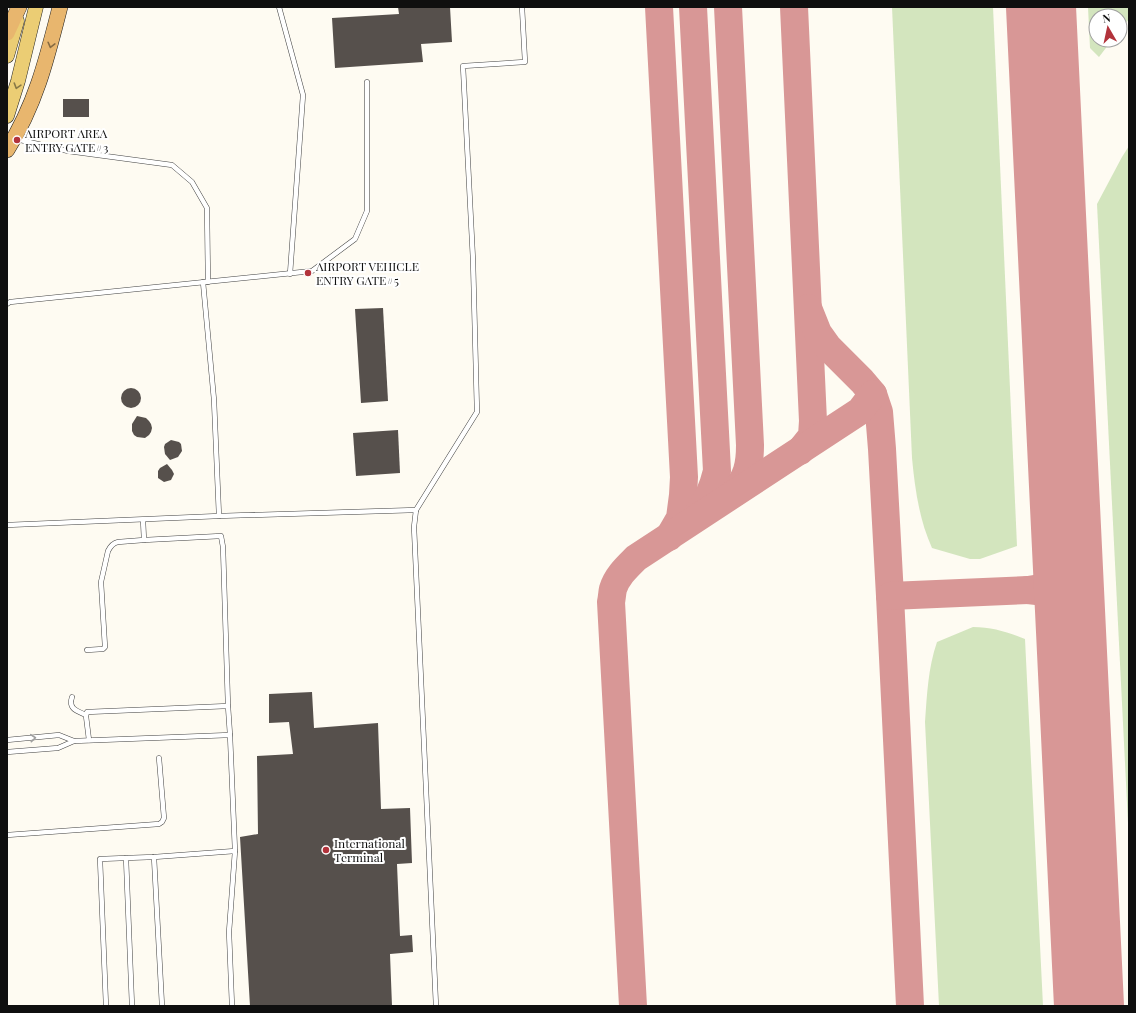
<svg xmlns="http://www.w3.org/2000/svg" width="1136" height="1013" viewBox="0 0 1136 1013" font-family="'Playfair Display',serif">
	<rect width="100%" height="100%" fill="#fefbf2"/>
	<!-- green -->
	<g fill="#d3e5be">
		<path d="M892,7H993L1017,546L980,559H970L932,548C919,519 915,489 912,458Z"/>
		<path d="M1088,7H1129V19L1120,30V16H1096V40H1112L1099,57L1090,48Z"/>
		<path d="M1129,146V843L1097,204L1122,157Z"/>
		<path d="M973,627C992,627 1007,632 1025,639L1043,1006H939L925,722C927,695 928,668 937,642Z"/>
	</g>
	<g fill="none" stroke-linecap="round" stroke-linejoin="round">
		<!-- taxiway -->
		<g stroke="#d89796" stroke-width="28">
			<path d="M659,7L684,477L683,495L680,518L669,537"/>
			<path d="M693,7L717,471C713,488 707,503 696,516"/>
			<path d="M728,7L750,445C750,466 747,477 734,493"/>
			<path d="M794,7L813,421L812,436L800,451"/>
			<path d="M808,308L818,333L828,347L862,381L873,394L879,412L882,449L890,596L910,1006"/>
			<path d="M1028,590C1055,593 1066,595 1070,624"/>
			<path d="M890,596L1028,590C1042,588 1060,585 1066,570C1067,566 1067,560 1067,555"/>
			<path d="M633,1006L611,602C612,598 612,593 613,589C617,576 627,567 636,558L860,411L873,394"/>
		</g>
		<!-- runway -->
		<path stroke="#d89796" stroke-width="70" d="M1041,7L1089,1006"/>
	</g>
	<!-- building -->
	<g fill="#56504c">
		<path d="M398,7H450L452,42L421,44L423,62L335,68L332,18L399,14Z"/>
		<rect x="63" y="99" width="26" height="18"/>
		<path d="M383,308L388,401L361,403L355,309Z"/>
		<circle cx="131" cy="398" r="10"/>
		<path d="M137,416L146,418L149,421L151,424L152,428L151,432L149,435L145,438L137,437L134,435L132,431V424Z"/>
		<path d="M398,430L400,473L356,476L353,433Z"/>
		<path d="M171,440L179,442L181,444L182,451L178,457L170,460L165,454L164,447L165,444Z"/>
		<path d="M167,464L172,470L174,474L171,480L164,482L158,478V471L160,468Z"/>
		<path d="M312,692L314,728L378,723L381,809L410,808L412,863L397,864L400,936L412,935L413,952L390,954L392,1006H250L240,837L258,834L257,756L293,754L289,722L269,723V694Z"/>
	</g>
	<g fill="none" stroke-linecap="round" stroke-linejoin="round">
		<!-- service casing -->
		<g stroke="#424242" stroke-width="5.5">
			<g id="service">
				<path d="M279,7L303,95L290,274"/>
				<path d="M16,139L68,151L172,165L192,182L207,208L208,282"/>
				<path d="M203,282L214,400L219,516"/>
				<path d="M7,304L10,302L312,271L355,239L367,211V82"/>
				<path d="M143,520L144,540L221,536L223,547L228,706"/>
				<path d="M7,525L219,516L416,510"/>
				<path d="M87,650L103,649L105,647L101,582L108,551C110,547 113,543 118,542L144,540"/>
				<path d="M72,697C68,709 77,711 86,715"/>
				<path d="M7,740L59,735L74,741L58,748L7,752"/>
				<path d="M89,740L86,716L87,712L228,706L230,735"/>
				<path d="M74,741L230,735L235,851L229,932L232,1006"/>
				<path d="M7,835L159,824L162,822L164,818L159,758"/>
				<path d="M154,857L162,1006"/>
				<path d="M106,1006L100,859L126,858"/>
				<path d="M132,1006L126,858L154,857L235,851"/>
				<path d="M436,1006L414,527L416,510L477,412L473,260L463,66L525,62L522,7"/>
			</g>
		</g>
		<!-- primary casing -->
		<g stroke="#202020" stroke-width="15">
			<g id="primary">
				<path d="M7,56L17,21"/>
				<path d="M7,116L18,81L36,7"/>
			</g>
		</g>
		<!-- trunk casing -->
		<g stroke="#202020" stroke-width="16">
			<g id="trunk">
				<path d="M7,33L19,7"/>
				<path d="M7,150C36,104 47,58 60,7"/>
			</g>
		</g>
		<!-- service -->
		<use href="#service" stroke="#fff" stroke-width="4.5"/>
		<!-- primary -->
		<use href="#primary" stroke="#ebcd74" stroke-width="14"/>
		<!-- trunk -->
		<use href="#trunk" stroke="#e8b66e" stroke-width="15"/>
	</g>
	<!-- one-way arrows -->
	<defs><path id="oneway-chevron" d="M-2-3.5L2.5 0L-2 3.5" fill="none" stroke-width="1.6" stroke-linecap="round" stroke-linejoin="round"/></defs>
	<use stroke="#866b43" href="#oneway-chevron" transform="translate(51 45) rotate(104)"/>
	<use stroke="#887847" href="#oneway-chevron" transform="translate(17 86) rotate(107)"/>
	<use stroke="#9f9f9f" href="#oneway-chevron" transform="translate(33 738) rotate(-5)"/>
	<!-- markers -->
	<g fill="#b2333b" stroke="#fff" stroke-width="1.5">
		<circle cx="17" cy="140" r="4"/>
		<circle cx="308" cy="273" r="4"/>
		<circle cx="326" cy="850" r="4"/>
	</g>
	<g text-anchor="middle" dominant-baseline="central" stroke-width="4" stroke-linejoin="round" paint-order="stroke">
		<!-- poi labels -->
		<g font-size="12" fill="#0f0f0f" stroke="#fff" text-anchor="start">
			<text x="25" y="133">AIRPORT AREA<tspan x="25" dy="14">ENTRY GATE#3</tspan></text>
			<text x="316" y="266">AIRPORT VEHICLE<tspan x="316" dy="14">ENTRY GATE#5</tspan></text>
			<text x="334" y="843">International<tspan x="334" dy="14">Terminal</tspan></text>
		</g>
	</g>
	<!-- border -->
	<rect width="1136" height="1013" fill="none" stroke="#0f0f0f" stroke-width="16"/>
	<!-- north arrow -->
	<g transform="translate(1108 28) rotate(351)"><circle r="19" fill="#ffffff" stroke="#9f9f9f"/>
	<path d="M0-3L7 15L0 10L-7 15Z" fill="#b2333b"/>
	<text y="-6" font-size="11" font-weight="bold" text-anchor="middle" fill="#0f0f0f">N</text>
	</g>
</svg>
